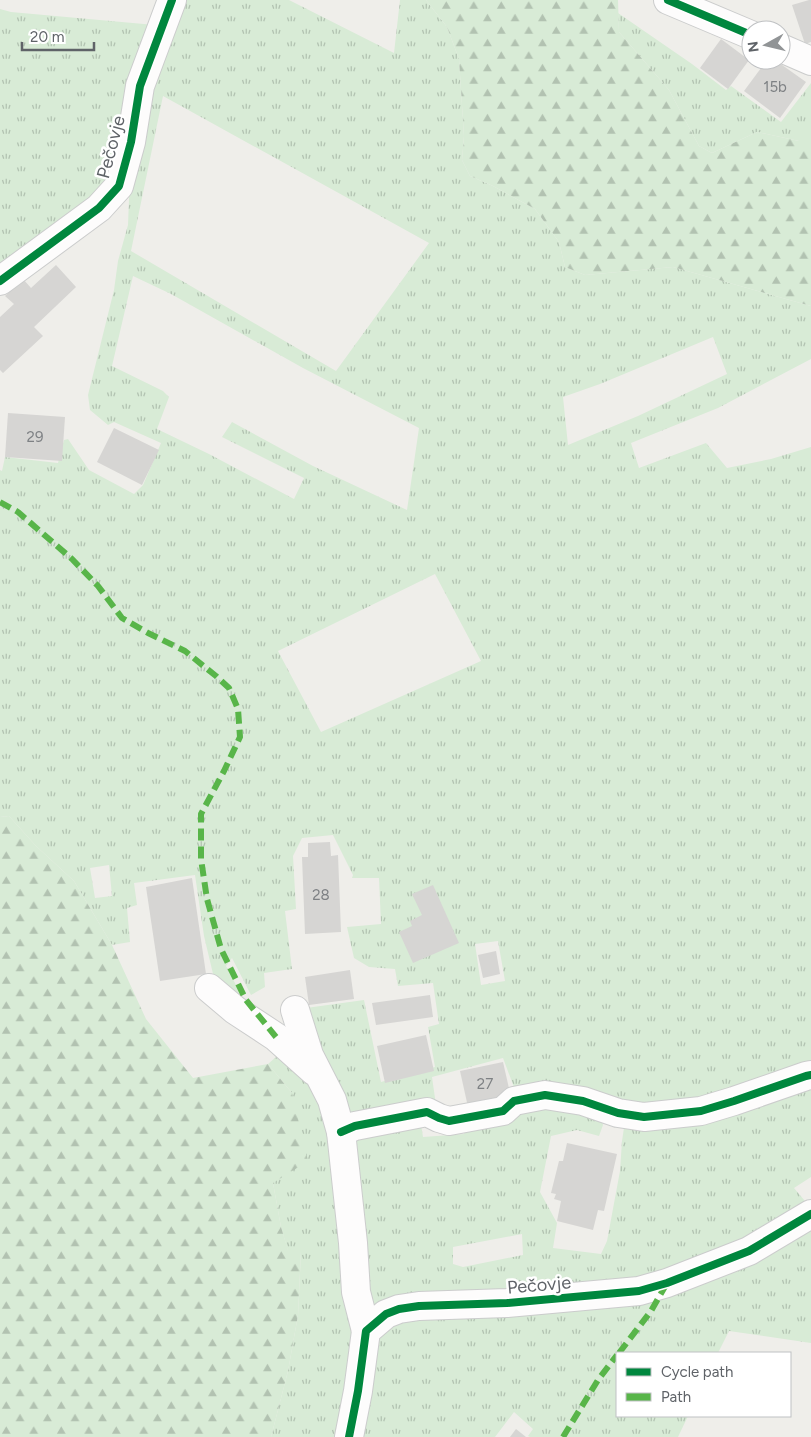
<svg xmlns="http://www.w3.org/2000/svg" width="811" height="1437" viewBox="0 0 811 1437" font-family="Figtree,sans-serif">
	<defs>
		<pattern id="grass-tufts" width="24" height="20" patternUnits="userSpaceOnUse" patternTransform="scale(1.25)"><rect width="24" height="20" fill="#d8ebd6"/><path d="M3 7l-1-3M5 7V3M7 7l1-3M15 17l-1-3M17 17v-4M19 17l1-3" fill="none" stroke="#b2c2b1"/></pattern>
		<pattern id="forest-firs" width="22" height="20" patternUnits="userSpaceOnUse" patternTransform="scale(1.25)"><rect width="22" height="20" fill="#d8ebd6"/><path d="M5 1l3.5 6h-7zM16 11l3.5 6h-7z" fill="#b2c2b1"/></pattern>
	</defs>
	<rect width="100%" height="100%" fill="#efeeea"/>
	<!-- grass -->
	<g fill="url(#grass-tufts)" fill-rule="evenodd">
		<path d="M178,0H289L394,53L400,0H426L447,27L459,59L464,136L462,160L470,176L493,186L535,209L559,242L565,267L585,275L673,267L811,306V359L718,408L631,443L639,468L706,443L727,468L771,459L811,447V1071L678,1109L515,1090L503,1058L432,1077L436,1105L347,1122L306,1008L364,1000L381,1082L435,1067L428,1027L439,1024L433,983L398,986L395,969L369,967L354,958L347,927L381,924L379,878H352L353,875L333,835L302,838L293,856L296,909L285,911L292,969L264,973L265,987L251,995L232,958L226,966L246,1004L214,978L204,936L195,875L134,883L137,905L127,908L130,942L112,945L74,881L36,846L9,816L0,817V470L2,471L5,457L58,463L64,440L68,439L89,470L134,494L143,485L161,443L114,422L108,425L90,410L88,395L114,290L118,261L128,225L130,173ZM163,96L429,243L336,371L131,251ZM133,276L171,294L303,368L419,428L407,510L313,466L232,422L222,437L304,478L294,499L209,454L157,429L169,397L163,391L112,366ZM713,337L727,374L638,416L568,445L563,397L600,384ZM435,574L481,661L321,732L278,651ZM109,865L112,896L95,898L90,868ZM498,941L505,981L481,985L475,944Z"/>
		<path d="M0,9L11,12L155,25L112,180L0,268Z"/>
		<path d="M618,13L692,64L726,90L731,86L781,122L811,83V141H799L757,132L712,153L699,146L669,90L619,32Z"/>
		<path d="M284,1050L322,1098L356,1330L344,1437H271L288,1371L298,1315L301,1252L288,1251L281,1227L273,1183L292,1093L268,1064Z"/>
		<path d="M811,1082V1177L794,1188L810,1207L780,1225L651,1277L384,1304L372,1307L361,1295L352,1152L356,1139L420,1118L423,1137L464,1134L470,1120L515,1104L600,1115L603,1125L599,1136L577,1130L551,1136L540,1192L557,1223L553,1248L601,1254L607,1241L620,1171L622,1141L625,1121ZM522,1234L523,1255L463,1267L453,1264V1247Z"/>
		<path d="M811,1223V1343L729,1331L718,1353H617V1416H688L678,1437H530L528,1436L533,1429L514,1412L495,1437H357L371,1342L400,1314L656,1295Z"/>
	</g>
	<!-- forest -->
	<g fill="url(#forest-firs)">
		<path d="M426,0H618L619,32L669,90L699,146L712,153L757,132L799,141H811V306L673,267L585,275L565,267L559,242L535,209L493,186L470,176L462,160L464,136L459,59L447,27Z"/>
		<path d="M9,816L36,846L74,881L112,945L146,1019L193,1078L268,1064L292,1093L308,1161L273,1183L281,1227L288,1250L301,1251L298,1315L288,1371L271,1437H0V817Z"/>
	</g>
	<!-- building -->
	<g fill="#d6d5d3">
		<path d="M809,0H811V42L805,44L792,5Z"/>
		<path d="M721,39L749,60L728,89L700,68Z"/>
		<path d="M767,60H775L806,82L780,118L744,91Z"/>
		<path d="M56,265L76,287L34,327L43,336L3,373L0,370V317L14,304L5,296L23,279L31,288Z"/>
		<path d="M8,413L65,417L62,461L5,457Z"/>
		<path d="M114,428L159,450L142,485L97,462Z"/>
		<path d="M330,842L331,856L338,855L341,932L305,934L302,857H308V843Z"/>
		<path d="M192,878L206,974L160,981L146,887Z"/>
		<path d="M433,885L459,943L413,963L399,932L412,926L410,921L422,915L412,894Z"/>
		<path d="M496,951L500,974L483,978L478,955Z"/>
		<path d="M350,970L354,999L309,1005L305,977Z"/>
		<path d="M430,995L433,1017L376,1025L372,1003Z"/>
		<path d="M426,1035L434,1071L385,1083L377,1046Z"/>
		<path d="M503,1062L511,1097L468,1107L460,1071Z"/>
		<path d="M567,1143L617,1154L604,1211L598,1210L593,1230L557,1221L561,1201L554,1199L556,1194L551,1193L559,1161H563Z"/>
		<path d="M516,1429L526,1437H510Z"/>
	</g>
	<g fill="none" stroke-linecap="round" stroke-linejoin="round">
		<!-- minor casing -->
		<g stroke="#cbcccc" stroke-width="30">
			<g id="minor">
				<path d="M668,0L751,35"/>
				<path d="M781,48L811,61"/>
				<path d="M0,281L99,208L119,186L131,142L140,86L172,0"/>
				<path d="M209,988L235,1010L276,1037L314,1071"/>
				<path d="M295,1010L309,1055L332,1100L341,1132L353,1243L356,1292L366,1331"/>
				<path d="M341,1132L355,1126L427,1112L439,1118L449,1121L503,1111L514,1101L545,1095L583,1101L618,1113L644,1117L701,1111L734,1101L806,1076L811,1075"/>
				<path d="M349,1437L358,1391L366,1331L386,1314L399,1309L419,1306L507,1303L639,1291L667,1283L749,1251L811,1214"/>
			</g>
		</g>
		<!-- minor -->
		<use href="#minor" stroke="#fdfcfc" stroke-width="28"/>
		<!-- quiet -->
		<g stroke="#58b549" stroke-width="6" stroke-dasharray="12 6" stroke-linecap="butt">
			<path d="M0,502L18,512L72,559L98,586L122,618L148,633L185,651L216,676L229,688L238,709L240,737L224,771L201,814V859L207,899L221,949L246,1000L276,1037"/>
			<path d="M619,1353L651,1311L667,1283"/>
			<path d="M563,1437L598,1380L617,1355"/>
		</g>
		<!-- cycleway casing -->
		<g stroke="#fff" stroke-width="11">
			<g id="cycleway">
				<path d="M668,0L751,35"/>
				<path d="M0,281L99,208L119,186L131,142L140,86L172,0"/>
				<path d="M341,1132L355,1126L427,1112L439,1118L449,1121L503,1111L514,1101L545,1095L583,1101L618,1113L644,1117L701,1111L734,1101L806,1076L811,1075"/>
				<path d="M349,1437L358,1391L366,1331L386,1314L399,1309L419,1306L507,1303L639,1291L667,1283L749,1251L811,1214"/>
			</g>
		</g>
		<!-- cycleway -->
		<use href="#cycleway" stroke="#00873e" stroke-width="8"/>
	</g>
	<g text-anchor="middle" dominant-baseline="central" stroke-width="5" stroke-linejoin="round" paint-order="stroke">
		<!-- number labels -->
		<g font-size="15" fill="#7e8184">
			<text x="775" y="87">15b</text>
			<text x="35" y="437">29</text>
			<text x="321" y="895">28</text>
			<text x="485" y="1084">27</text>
		</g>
		<!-- street labels -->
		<g font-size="18" fill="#5f6368" stroke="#fff">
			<text transform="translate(111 147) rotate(-75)">Pečovje</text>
			<text transform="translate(539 1285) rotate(-5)">Pečovje</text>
		</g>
	</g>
	<!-- legend -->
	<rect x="616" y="1352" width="175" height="65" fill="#ffffff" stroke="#bfc1c3"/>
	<rect x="626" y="1368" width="25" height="8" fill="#00873e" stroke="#bfc1c3"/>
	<text x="661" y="1377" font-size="15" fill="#5f6368">Cycle path</text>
	<rect x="626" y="1393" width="25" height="8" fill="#58b549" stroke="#bfc1c3"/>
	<text x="661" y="1402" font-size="15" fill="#5f6368">Path</text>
	<!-- north arrow -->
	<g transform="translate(766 45) rotate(262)"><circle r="24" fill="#ffffff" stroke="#bfc1c3"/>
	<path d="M0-4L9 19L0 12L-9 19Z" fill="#919496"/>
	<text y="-8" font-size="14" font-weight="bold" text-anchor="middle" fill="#5f6368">N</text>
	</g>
	<!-- scale -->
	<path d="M22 42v8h72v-8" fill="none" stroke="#5f6368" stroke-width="2.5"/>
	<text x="30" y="42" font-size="15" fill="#5f6368" stroke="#ffffff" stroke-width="4" paint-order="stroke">20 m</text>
</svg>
